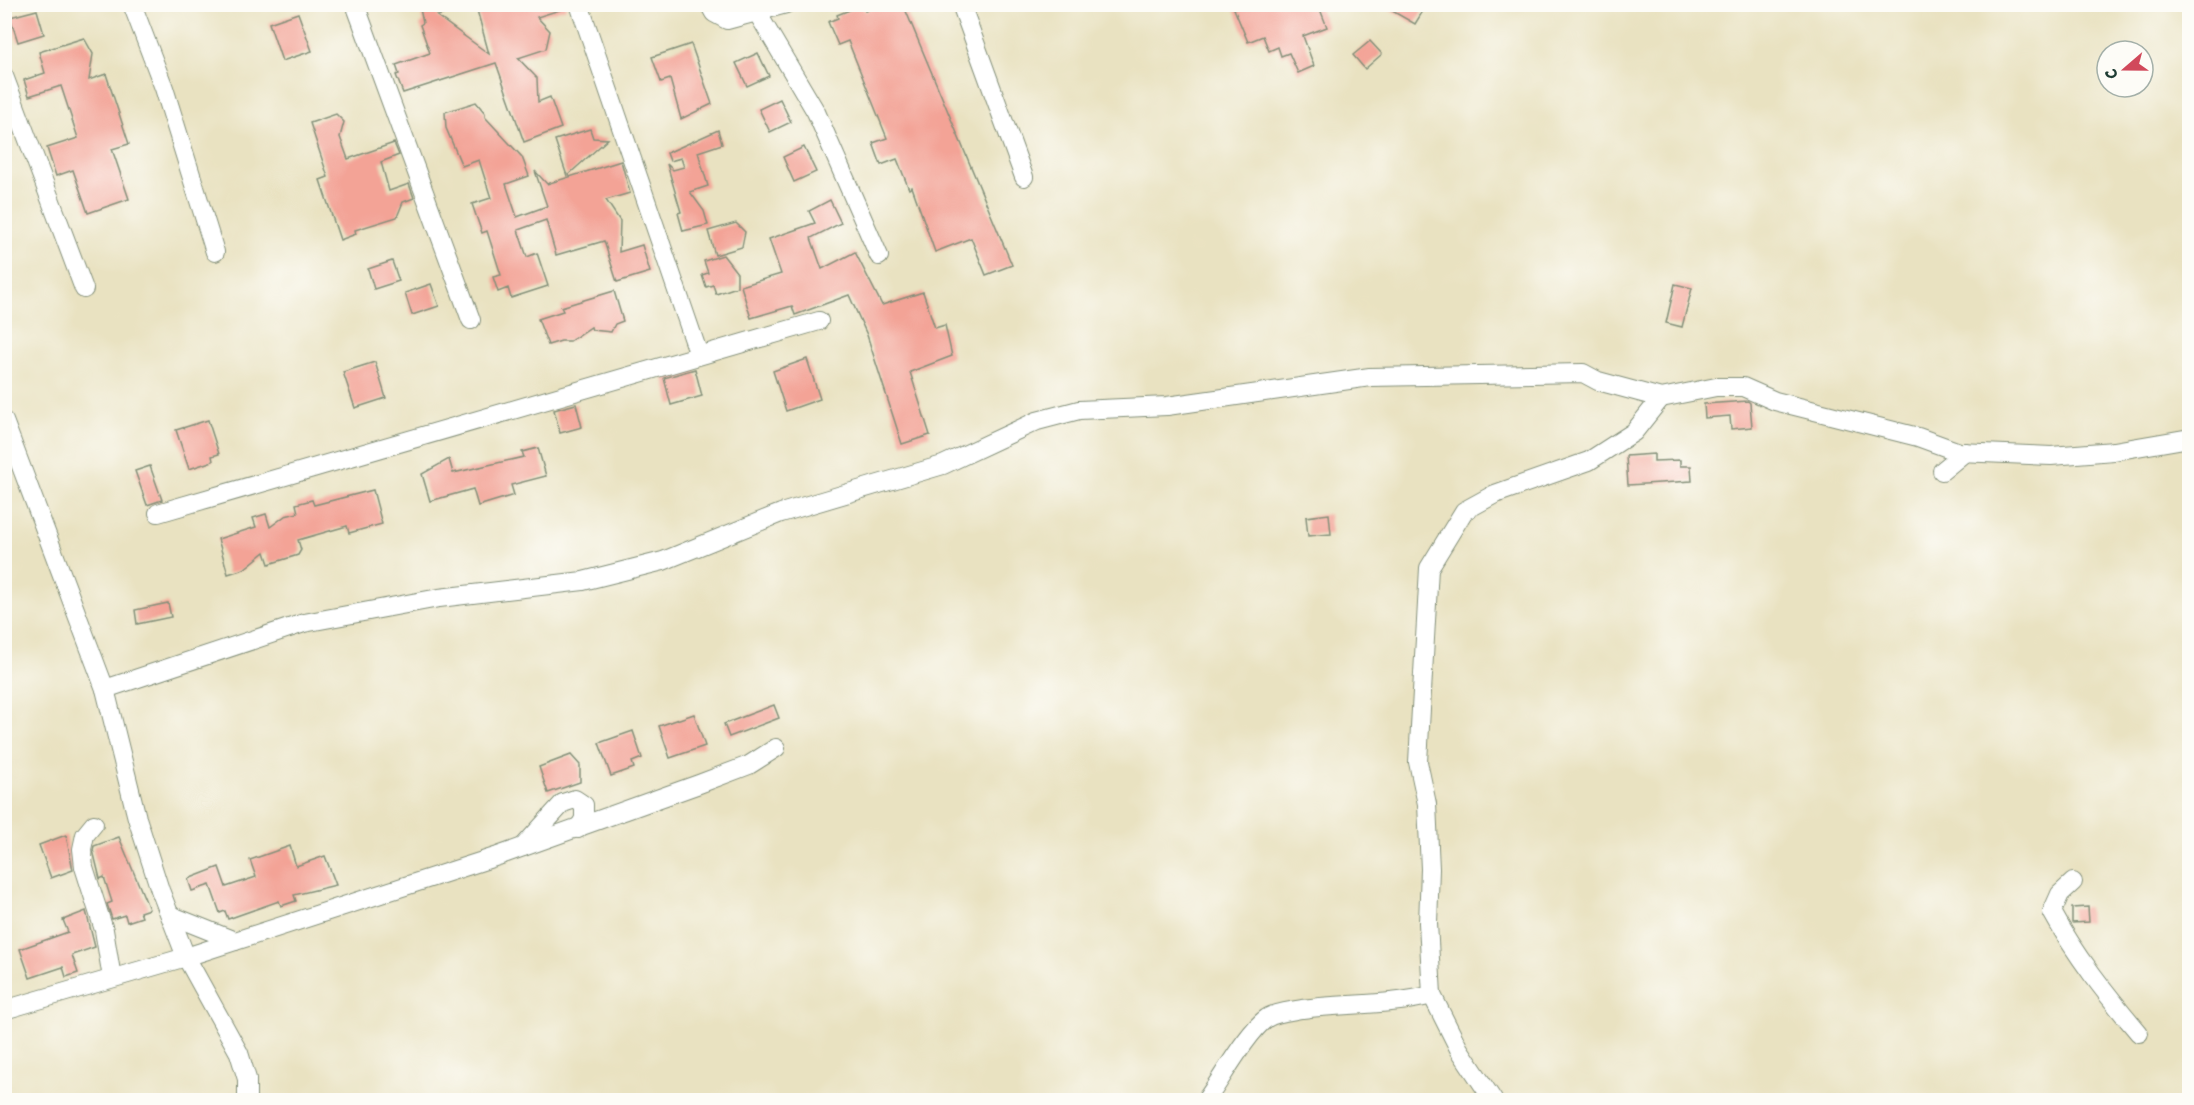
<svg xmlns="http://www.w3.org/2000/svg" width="2194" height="1105" viewBox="0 0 2194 1105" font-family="'Shantell Sans',sans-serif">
	<rect width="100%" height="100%" fill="#fdfcf7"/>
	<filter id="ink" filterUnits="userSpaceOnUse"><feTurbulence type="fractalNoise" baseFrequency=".0167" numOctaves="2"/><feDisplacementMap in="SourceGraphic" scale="12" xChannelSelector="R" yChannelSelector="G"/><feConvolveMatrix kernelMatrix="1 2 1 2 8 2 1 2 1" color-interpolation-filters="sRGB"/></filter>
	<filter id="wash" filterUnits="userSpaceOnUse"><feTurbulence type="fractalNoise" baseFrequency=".008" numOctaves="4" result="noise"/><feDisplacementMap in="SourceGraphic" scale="24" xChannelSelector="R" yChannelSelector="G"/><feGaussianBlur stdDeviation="1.35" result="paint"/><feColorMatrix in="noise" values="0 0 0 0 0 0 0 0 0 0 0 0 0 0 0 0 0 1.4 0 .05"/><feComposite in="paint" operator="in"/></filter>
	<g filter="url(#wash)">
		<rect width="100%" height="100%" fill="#e9e2c1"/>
		<g id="blocks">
			<!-- building -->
			<g fill="#f3a396">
				<path d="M419,4H464V9L437,16L489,54L477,10L497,4H565L566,8L537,17L550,31L546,49L518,58L537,78L538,102L550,97L561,128L524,142L496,63L403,93L396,75L399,74L396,65L430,53L420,25L423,23Z"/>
				<path d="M883,4H903L1012,265L986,275L971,238L935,252L912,187L909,189L897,159L881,165L873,143L887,138L848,41L838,45L828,22L838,18L837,15L862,5L865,11Z"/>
				<path d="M1232,4H1318L1327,27L1303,36L1314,66L1298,73L1289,53L1281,56L1278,47L1269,51L1263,36L1248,42Z"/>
				<path d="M1380,4H1411L1423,11L1415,24Z"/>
				<path d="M37,10L44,34L18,42L10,17Z"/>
				<path d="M298,13L312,51L282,61L269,23Z"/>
				<path d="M84,38L93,54L89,80L106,74L129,144L112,149L129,199L88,213L73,170L56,176L47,148L78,138L61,86L29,96L24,80L45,73L39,52Z"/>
				<path d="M1370,41L1382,54L1365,69L1353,55Z"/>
				<path d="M691,44L712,104L681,119L670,79L661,82L652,57Z"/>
				<path d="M758,53L769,76L747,86L736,63Z"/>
				<path d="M780,99L791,122L770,132L759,109Z"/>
				<path d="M476,102L485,113V117L522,157L529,176L506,184L517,217L547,206L535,171L547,184L621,161L630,193L606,200L620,221L619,252L642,245L650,272L617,282L604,241L556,255L546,220L518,230L527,257L537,253L548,286L511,298L508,288L498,292L493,277L501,275L487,231L482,233L472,204L491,198L479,160L462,166L446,128L445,112Z"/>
				<path d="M336,114L344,122L340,137L348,159L394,143L399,155L381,162L389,191L409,184L414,198L403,202L397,217L355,230L356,234L340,240L320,180L328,177L310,123Z"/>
				<path d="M590,129L593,138L608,139L567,176L555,140Z"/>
				<path d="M718,130L722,144L698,152L708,186L690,192L704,211L708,225L683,231L678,213L681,212L667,164L673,170L684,167L681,158L670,161L667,153Z"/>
				<path d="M804,147L816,172L794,182L783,157Z"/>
				<path d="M830,200L841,223L811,238L822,269L855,252L882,305L923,292L935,328L945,325L952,356L910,372L930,435L902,444L867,335L849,295L795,315L792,306L751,318L741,286L781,274L769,239L815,223L809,211Z"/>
				<path d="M736,223L745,232L742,247L715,255L708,231Z"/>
				<path d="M723,255L737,273V287L716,294L713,285L706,287L702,275L708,273L704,261Z"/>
				<path d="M392,261L399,281L374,289L368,269Z"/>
				<path d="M431,284L439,306L412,315L405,293Z"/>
				<path d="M1675,284L1692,288L1682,327L1666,323Z"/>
				<path d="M614,291L623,321L615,324L611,332L592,330L591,327L570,341H561L548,345L538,319L563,311L561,307Z"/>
				<path d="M807,359L820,399L786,411L773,371Z"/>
				<path d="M375,362L386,398L355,408L343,372Z"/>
				<path d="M695,369L702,396L671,405L664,378Z"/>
				<path d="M1748,401L1750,403L1752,427L1731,429L1730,416L1705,418L1704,404Z"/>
				<path d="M576,404L582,427L560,433L554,410Z"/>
				<path d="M208,420L219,454L212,456L213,461L189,469L176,430Z"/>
				<path d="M538,448L546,476L511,485L514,495L478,506L473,489L430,501L422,474L449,459L453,473L524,457L522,452Z"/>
				<path d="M1654,454V461L1680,460V466H1691L1692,481L1628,485L1626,456Z"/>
				<path d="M150,466L162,500L147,505L135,471Z"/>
				<path d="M373,490L382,524L349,533L347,526L298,540L301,550L298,555L269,564L265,552L244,569L228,574L218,539L256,527L253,518L266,514L270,527L285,516L298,513L296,504L312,500L314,505Z"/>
				<path d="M1329,514L1331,534L1308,536L1306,517Z"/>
				<path d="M168,603L171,617L137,624L135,610Z"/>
				<path d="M774,705L779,718L729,737L724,724Z"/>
				<path d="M694,714L705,746L670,758L659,726Z"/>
				<path d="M633,731L642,758L632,762L634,768L611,776L599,743Z"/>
				<path d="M571,755L580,765V782L548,793L539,767Z"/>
				<path d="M66,835L73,870L51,878L39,845Z"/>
				<path d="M119,837L149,909L140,912L142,917L127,922L125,915L112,919L107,904L112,902L104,877L100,879L93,850L94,846Z"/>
				<path d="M290,846L296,866L325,856L336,885L294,895L296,901L281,906L279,901L228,919L225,911L220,913L210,885L192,891L188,879L219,867L226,887L256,877L250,860Z"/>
				<path d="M2088,907L2089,922L2072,923V908Z"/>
				<path d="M86,911L95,947L72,955L78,973L66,977L63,967L30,978L20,949L68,932L63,920Z"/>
			</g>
		</g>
	</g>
	<g filter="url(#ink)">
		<use href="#blocks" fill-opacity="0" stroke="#84907a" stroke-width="1.5"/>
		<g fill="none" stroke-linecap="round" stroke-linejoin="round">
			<!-- minor casing -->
			<g stroke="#84907a" stroke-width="20">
				<g id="minor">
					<path d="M132,4L164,88L215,252"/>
					<path d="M355,4L471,320"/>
					<path d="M579,4L699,355"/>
					<path d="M709,4L714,13L727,20L786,4"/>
					<path d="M961,4L1024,177"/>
					<path d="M758,14L816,112L879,256"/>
					<path d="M4,76L84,289"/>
					<path d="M4,421L105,689L137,818L160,890L186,957L239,1053L247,1079V1100"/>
					<path d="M1942,471L1965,452"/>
					<path d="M158,513L819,321"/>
					<path d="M105,689L304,623L439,598L583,581L663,561L781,513L943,465L1037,421L1079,410L1167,406L1370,377L1583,373L1598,381L1661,398L1716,387H1743L1775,401L1918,437L1959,452L2051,456L2114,451L2190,438"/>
					<path d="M94,824L85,835L82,849L84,867L104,930L112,978"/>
					<path d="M523,847L563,803L575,799L584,805V819L578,829"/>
					<path d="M2073,882L2060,894L2052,912C2076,956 2106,994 2139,1033"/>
					<path d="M170,915L235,941"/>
					<path d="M4,1010L186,957L498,856L699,784L749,765L776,748"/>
					<path d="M1206,1100C1221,1080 1247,1032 1267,1018C1276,1012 1292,1011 1302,1009C1345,1003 1390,1006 1432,995"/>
					<path d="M1493,1100L1459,1049L1432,995L1428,923L1430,869L1427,804L1418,762L1429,568L1464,511L1495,494L1589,461L1634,432L1661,398"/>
				</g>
			</g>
			<!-- minor -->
			<use href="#minor" stroke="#fff" stroke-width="18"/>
		</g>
	</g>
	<!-- margin -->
	<rect width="2194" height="1105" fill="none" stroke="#fdfcf7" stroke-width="24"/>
	<!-- north arrow -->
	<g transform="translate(2125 69) rotate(250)"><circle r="28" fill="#fdfcf7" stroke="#a4b0a9" stroke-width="1.5"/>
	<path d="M0-4.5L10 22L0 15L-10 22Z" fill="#d1495b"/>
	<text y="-9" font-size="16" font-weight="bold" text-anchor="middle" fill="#1f3d34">С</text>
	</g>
</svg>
